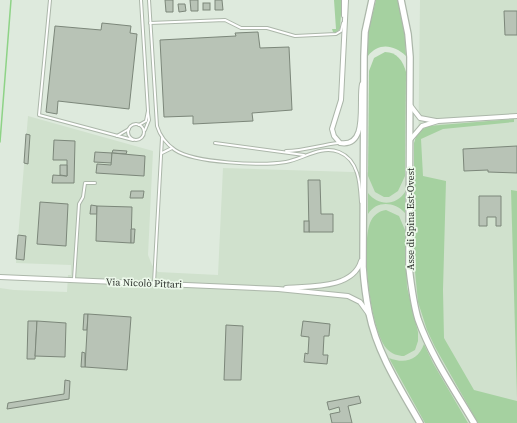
<svg xmlns="http://www.w3.org/2000/svg" width="517" height="423" viewBox="0 0 517 423" font-family="'Source Serif 4',serif">
	<rect width="100%" height="100%" fill="#deeadd"/>
	<!-- built -->
	<path fill="#d0e1cd" d="M420,0H517V423H0V288L14,290L67,292L68,275H71V265L16,263L28,116L153,151L148,255L152,265L158,272L218,275L223,168L418,174Z"/>
	<!-- green -->
	<g fill="#a5d1a0">
		<path d="M334,0H342L340,29L335,33L333,32L332,29H336Z"/>
		<path d="M376,0H398L405,37L406,56C394,45 379,42 368,56V32Z"/>
		<path d="M385,52C397,52 403,61 406,72L405,176L398,191L389,197H384L375,192L368,176L369,71L374,58Z"/>
		<path d="M514,119V122L443,129L421,139L423,176L446,181L443,290L444,338L474,390L517,401V423H478L435,347L427,330L418,302L414,261V143L417,133L428,126Z"/>
		<path d="M511,190L517,191V397Z"/>
		<path d="M405,192V213C395,202 377,200 368,214V193C378,206 396,206 405,192Z"/>
		<path d="M386,210L399,216L405,230L407,287L418,332V341L415,350L404,356C398,356 392,354 387,349C370,331 361,246 370,223C373,215 379,211 386,210Z"/>
		<path d="M424,344L433,363L468,423H425L389,358C404,364 418,361 424,344Z"/>
	</g>
	<g fill="none" stroke-linecap="round" stroke-linejoin="round">
		<!-- stream -->
		<path stroke="#8ed386" stroke-width="1.5" d="M0,142L11,0"/>
	</g>
	<!-- building -->
	<g fill="#b8c3b6" stroke="#7c877a">
		<path d="M165,0H173V12H166Z"/>
		<path d="M190,0H198V11H191Z"/>
		<path d="M215,0H222L223,10H215Z"/>
		<rect x="203" y="3" width="7" height="7"/>
		<path d="M178,4H185L186,11L179,12Z"/>
		<path d="M504,11H517V35H505Z"/>
		<path d="M102,23L131,26L130,33L137,34L129,109L58,101L57,114L46,112L55,26L101,30Z"/>
		<path d="M258,32L260,48L289,47L292,110L252,113L253,121L193,124V116L164,117L160,40L236,36L235,33Z"/>
		<path d="M26,134L30,135L28,164L24,163Z"/>
		<path d="M54,140L75,141L74,183H52L53,175L67,176V160H53Z"/>
		<path d="M517,146V173L488,172V170L464,171L463,149Z"/>
		<path d="M113,150L127,151L126,154L112,153Z"/>
		<path d="M95,152L112,153V163L94,162Z"/>
		<path d="M112,153L145,156L144,176L96,173L97,164L111,165Z"/>
		<path d="M60,165H67V176L60,175Z"/>
		<path d="M308,180H320L321,214H333V232H309Z"/>
		<path d="M131,191H144L143,198H130Z"/>
		<path d="M479,196H501V226H496V217H487V226H479Z"/>
		<path d="M40,202L68,204L66,246L37,244Z"/>
		<path d="M91,205L97,206V214H90Z"/>
		<path d="M97,206L132,207L131,243L96,241Z"/>
		<rect x="304" y="221" width="5" height="11"/>
		<path d="M131,229H135L134,243H131Z"/>
		<path d="M18,235L26,236L24,260L16,259Z"/>
		<path d="M84,314H88L87,330H83Z"/>
		<path d="M88,314L131,317L127,370L85,367Z"/>
		<path d="M28,321H37L35,359H27Z"/>
		<path d="M37,321L66,323L65,357L35,356Z"/>
		<path d="M303,321L330,324L329,336H324L323,355H328L327,364L304,362L305,353L308,354L309,337L301,336Z"/>
		<path d="M226,325L243,326L241,380H224Z"/>
		<path d="M82,352L85,353V367H81Z"/>
		<path d="M65,380L70,381L69,399L7,409L8,403L64,394Z"/>
		<path d="M359,396L361,403L348,406L352,423H332L330,414L340,412L339,407L329,410L327,402Z"/>
	</g>
	<g fill="none" stroke-linecap="round" stroke-linejoin="round">
		<!-- service casing -->
		<g stroke="#acb7aa" stroke-width="4">
			<g id="service">
				<path d="M50,0L39,115L133,140"/>
				<path d="M149,0L157,126C160,136 165,143 175,150C194,163 262,166 286,162C303,159 321,145 339,152C359,160 360,184 361,202"/>
				<path d="M343,0V16"/>
				<path d="M150,23L225,20L241,28H267L295,36L336,34L341,31L343,23"/>
				<circle cx="136" cy="132" r="8"/>
				<path d="M139,125L146,121L148,111L141,0"/>
				<path d="M145,130L149,120L148,113"/>
				<path d="M117,136L129,129"/>
				<path d="M215,143L304,155"/>
				<path d="M286,151C304,151 320,145 338,143"/>
				<path d="M162,153L172,148"/>
				<path d="M74,279L79,204L83,197L85,183H95"/>
				<path d="M154,283L162,138"/>
			</g>
		</g>
		<!-- minor casing -->
		<g stroke="#acb7aa" stroke-width="6">
			<g id="minor">
				<path d="M346,0L341,100L332,129L334,136L340,143C369,148 358,101 362,84"/>
				<path d="M410,105L420,118L436,121"/>
				<path d="M410,140L422,126L438,121L517,116"/>
				<path d="M0,277L278,289L348,296L360,302L368,313"/>
				<path d="M286,288C310,286 353,289 361,261"/>
			</g>
		</g>
		<!-- secondary casing -->
		<g stroke="#acb7aa" stroke-width="8">
			<g id="secondary">
				<path d="M372,0L365,32L364,56L363,267C364,282 366,298 369,313C377,353 400,388 420,423"/>
				<path d="M401,0L408,34L410,57L409,267C411,284 413,302 418,319C431,356 454,389 474,423"/>
			</g>
		</g>
		<!-- service -->
		<use href="#service" stroke="#fff" stroke-width="2"/>
		<!-- minor -->
		<use href="#minor" stroke="#fff" stroke-width="4"/>
		<!-- secondary -->
		<use href="#secondary" stroke="#fff" stroke-width="5.5"/>
	</g>
	<g text-anchor="middle" dominant-baseline="central" stroke-width="3.5" stroke-linejoin="round" paint-order="stroke">
		<!-- street labels -->
		<g font-size="10" fill="#2e332e" stroke="#ecf8ea">
			<text transform="translate(410 219) rotate(-90)">Asse di Spina Est-Ovest</text>
			<text transform="translate(144 283) rotate(2)">Via Nicolò Pittari</text>
		</g>
	</g>
</svg>
